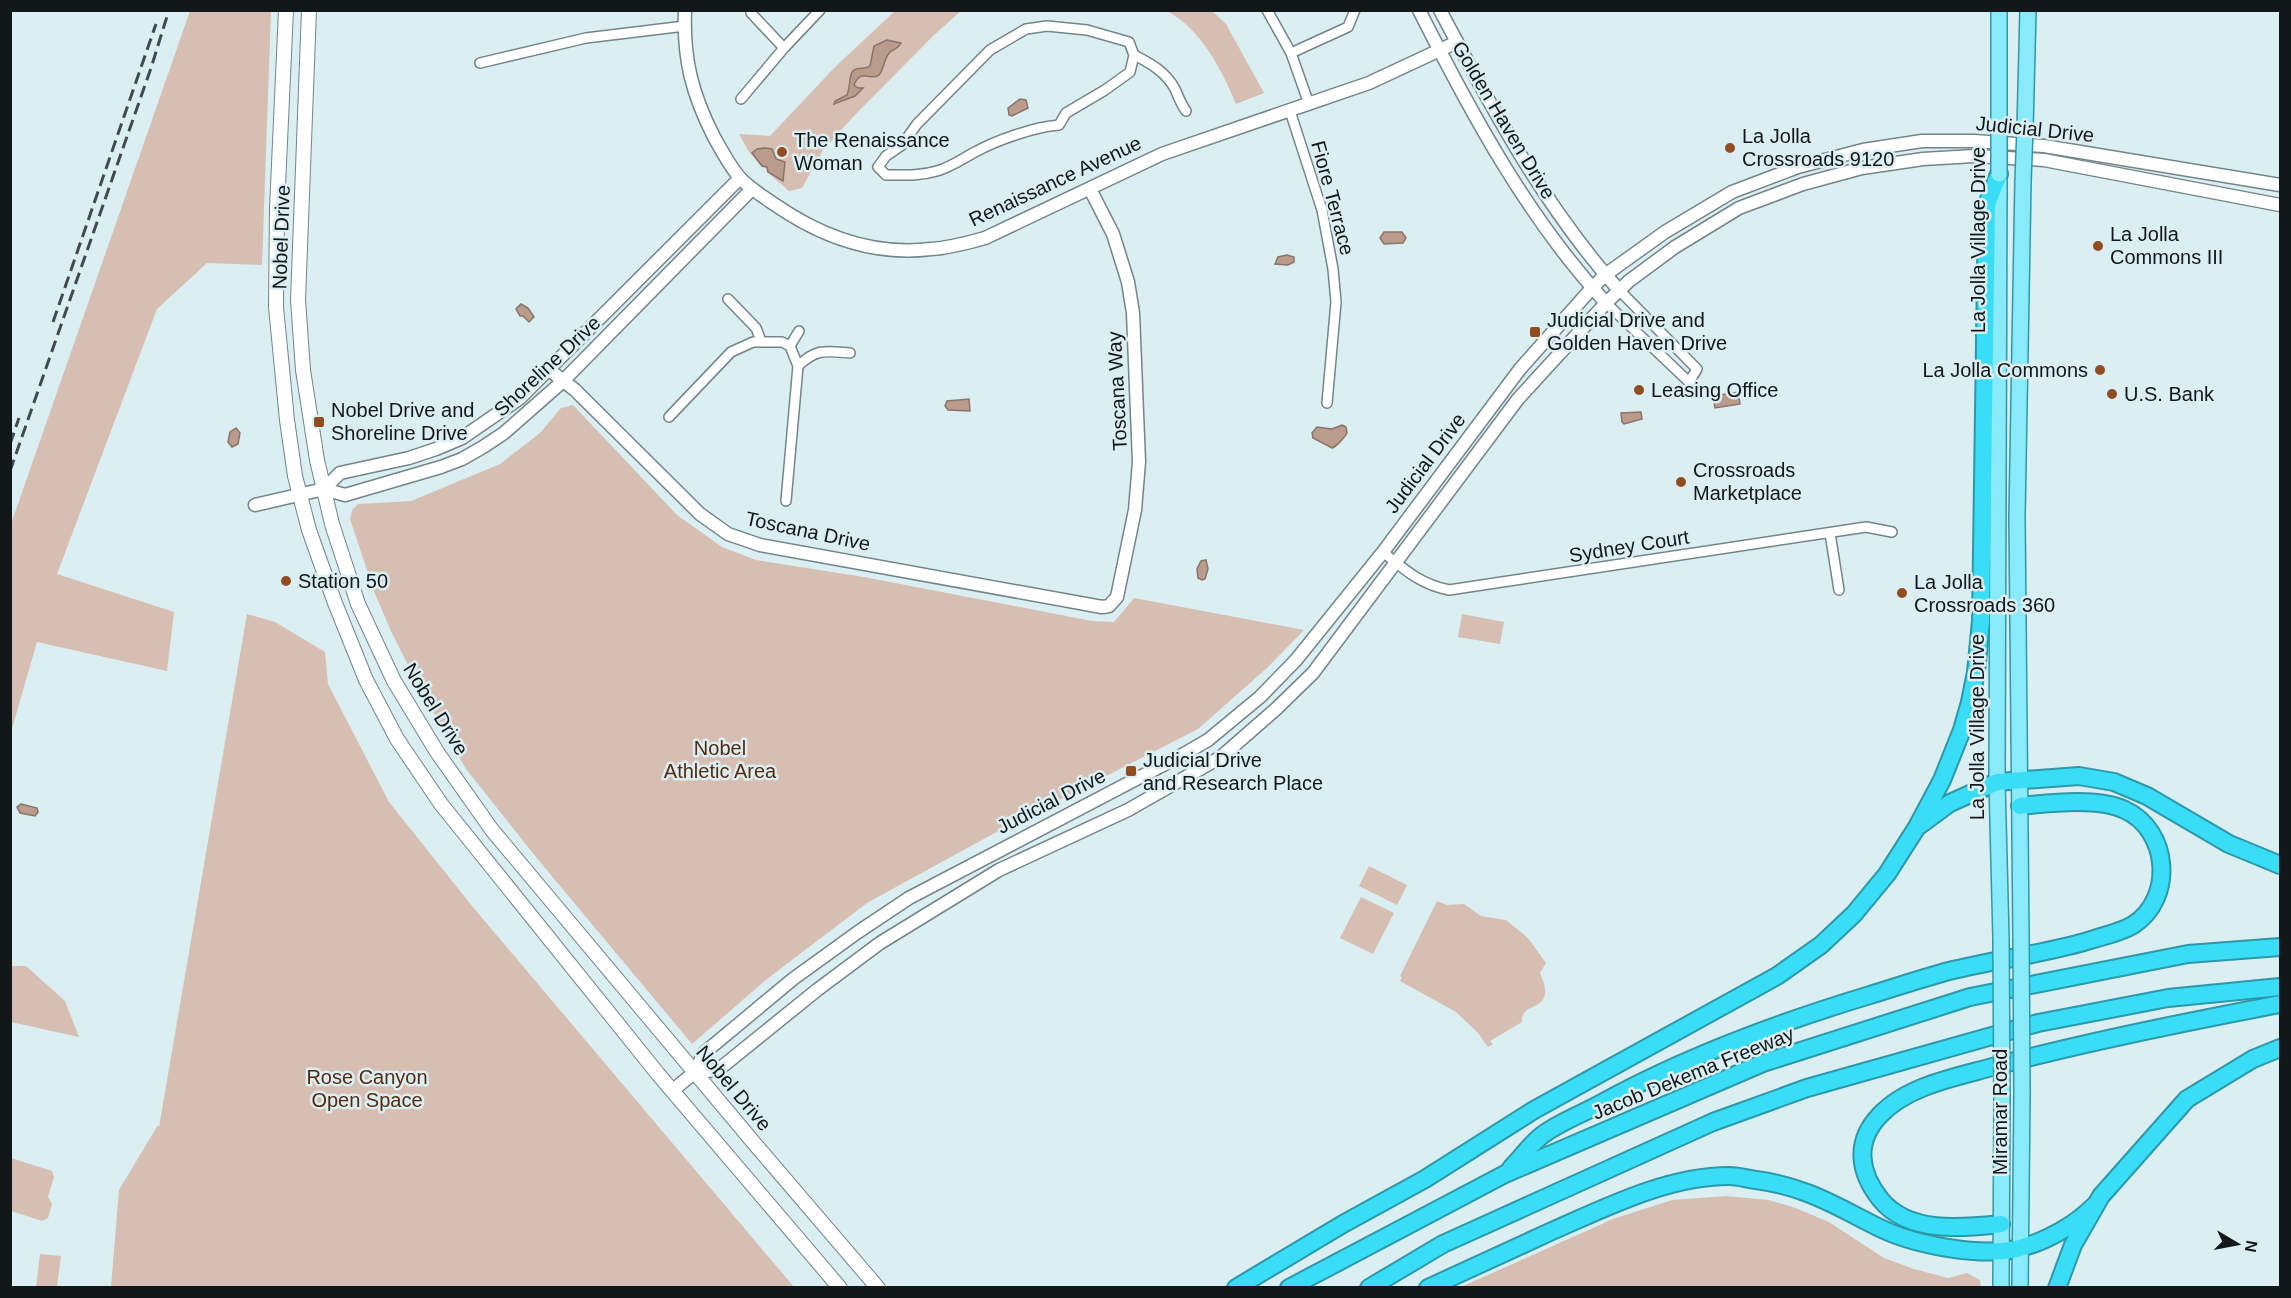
<svg xmlns="http://www.w3.org/2000/svg" width="2291" height="1298" viewBox="0 0 2291 1298" font-family="Arial,sans-serif">
	<rect width="100%" height="100%" fill="#dbeef2"/>
	<!-- green -->
	<g fill="#d6bfb2">
		<path d="M190,11H271L262,265L207,263L157,309L57,574L174,612L167,671L37,642L11,732V524Z"/>
		<path d="M895,11H961L933,36L853,117L823,150L802,188L789,191L767,172L766,168L762,167L749,152L739,134L770,136L835,67Z"/>
		<path d="M1167,11H1212L1226,24L1264,93L1236,104C1222,70 1201,29 1167,11Z"/>
		<path d="M573,405L677,515L722,547L756,560L864,577L1092,621L1114,622L1134,598L1304,630L1268,667L1198,729L991,835L867,903L767,979L692,1044L540,862L466,769L418,685L391,631L375,594L350,519L352,510L358,504L411,501L500,464L540,433L561,408Z"/>
		<path d="M247,614L275,622L325,652L328,684L389,802L472,906L794,1287H111L119,1190L158,1125L159,1127Z"/>
		<path d="M1462,614L1504,622L1500,644L1458,637Z"/>
		<path d="M1369,866L1407,885L1397,905L1359,886Z"/>
		<path d="M1361,897L1394,913L1373,954L1340,938Z"/>
		<path d="M1437,901L1447,905L1464,904L1481,916L1506,920L1528,938L1546,963L1540,973C1542,979 1546,986 1545,993C1544,1010 1520,1004 1522,1022L1490,1041L1493,1044L1488,1047L1478,1033L1456,1012L1400,981L1402,977L1400,976Z"/>
		<path d="M10,966H26L65,1001L79,1037L11,1022Z"/>
		<path d="M11,1158L52,1171L54,1177L48,1197L52,1204L48,1218L42,1221L11,1211Z"/>
		<path d="M1726,1196L1768,1200L1793,1207L1829,1222L1884,1258L1914,1269L1948,1278L1967,1273L1980,1280L1981,1287H1461L1613,1219L1672,1200Z"/>
		<path d="M40,1254L61,1256L57,1287H36Z"/>
	</g>
	<!-- water -->
	<g fill="#bb9b8b" stroke="#887469" stroke-width="1.5">
		<path d="M887,40L901,43C898,49 895,48 890,52C884,58 884,69 879,75C871,82 861,67 854,85L858,88H863L855,96L834,104L835,101L847,95C851,87 848,71 856,69C862,67 864,70 870,66L874,46Z"/>
		<path d="M1020,99L1026,100L1028,108L1012,116L1009,115L1008,108Z"/>
		<path d="M765,148L772,149L776,159L785,162L783,181L768,172L767,167L762,166L752,153L757,149Z"/>
		<path d="M1384,232H1402L1406,238L1403,243L1384,244L1380,238Z"/>
		<path d="M1287,255L1294,257V262L1288,265L1275,264L1278,257Z"/>
		<path d="M521,304L528,308L534,317L529,322L523,316H520L516,309Z"/>
		<path d="M1738,392L1740,404L1715,408L1713,396Z"/>
		<path d="M969,399L970,411L948,410L945,406L947,401Z"/>
		<path d="M1641,412L1642,419L1624,424L1622,422L1621,413Z"/>
		<path d="M1342,425L1346,427L1347,433C1345,437 1336,447 1332,448L1313,438L1312,433L1317,427L1332,429Z"/>
		<path d="M236,428L240,433L238,444L232,447L228,442L230,432Z"/>
		<path d="M1206,560L1208,569L1205,579L1202,580L1198,578L1197,569L1201,561Z"/>
		<path d="M21,804L37,808L38,812L35,816L20,813L17,807Z"/>
	</g>
	<g fill="none" stroke-linecap="round" stroke-linejoin="round">
		<!-- minor casing -->
		<g stroke="#738588" stroke-width="12">
			<g id="minor">
				<path d="M1267,10L1291,53L1309,104"/>
				<path d="M751,13L784,48"/>
				<path d="M1047,26L1087,30L1129,42L1134,55L1130,72L1105,90L1066,113L1059,125C1034,127 997,140 975,152C962,159 951,167 937,171C920,176 903,175 886,175L878,167L886,156L902,145L917,124L990,50L1026,29Z"/>
				<path d="M1291,53L1348,27L1355,10"/>
				<path d="M1134,55C1150,63 1166,72 1175,89C1178,96 1181,104 1186,111"/>
				<path d="M480,63L586,38L685,26"/>
				<path d="M741,99L784,48L820,10"/>
				<path d="M1290,111L1322,210L1333,269L1336,302L1327,403"/>
				<path d="M728,299L756,328L761,341"/>
				<path d="M1606,303L1689,382L1697,369L1618,289"/>
				<path d="M790,346L799,331"/>
				<path d="M798,366C817,348 826,351 850,353"/>
				<path d="M669,417L731,352L753,342H782L790,346L798,366L786,501"/>
				<path d="M1830,533L1839,590"/>
				<path d="M1383,552C1405,570 1420,584 1449,590L1866,527L1892,532"/>
			</g>
		</g>
		<!-- tertiary casing -->
		<g stroke="#738588" stroke-width="15">
			<g id="tertiary">
				<path d="M685,10C683,59 692,94 714,137C722,151 730,167 741,179C751,189 762,196 774,204C820,236 874,256 931,249C950,248 967,243 985,238L1162,154L1369,83L1457,42"/>
				<path d="M1419,10C1471,113 1527,217 1606,303"/>
				<path d="M1440,10C1492,109 1544,206 1618,289"/>
				<path d="M548,369L575,390L700,514L728,534L760,545L1102,607L1109,606L1117,597L1135,510L1139,462L1133,313L1128,282L1113,234L1090,189"/>
				<path d="M324,489L340,473L409,458L436,449L462,438L520,398L740,178"/>
				<path d="M255,505L324,489L345,495L441,467L462,459L483,447L504,433L562,382L752,189"/>
				<path d="M695,1072L718,1070L817,990L880,943L999,870L1128,810L1221,757L1276,709L1313,673L1518,399L1606,303L1629,281L1675,247L1739,208L1803,184L1862,168L1923,159L1974,156L2044,160L2280,205"/>
				<path d="M672,1091L695,1072L704,1053L793,979L858,932L909,898L1184,754L1208,740L1260,697L1296,660L1383,552L1520,369L1592,288L1605,275L1665,232L1732,192L1798,167L1863,150L1922,141H1974L2044,146L2280,185"/>
			</g>
		</g>
		<!-- secondary casing -->
		<g stroke="#738588" stroke-width="16">
			<g id="secondary">
				<path d="M286,10L277,208L276,307L287,420L295,476L309,530L335,603L366,680L397,739L441,804L658,1074L840,1288"/>
				<path d="M309,10L298,300L303,370L317,460L332,524L358,604L394,681L437,752L492,830L754,1143L878,1288"/>
			</g>
		</g>
		<!-- primary casing -->
		<g stroke="#2c98a9" stroke-width="18">
			<g id="primary">
				<path d="M1999,126V10"/>
				<path d="M2025,129L2028,10"/>
				<path d="M1999,180L1997,782L2001,938"/>
				<path d="M2021,937L2017,517L2023,181"/>
				<path d="M2001,1288L2002,1098"/>
				<path d="M2020,1288L2022,1094"/>
			</g>
		</g>
		<!-- motorway casing -->
		<g stroke="#2c98a9" stroke-width="20">
			<g id="motorway">
				<path d="M1920,825L1950,803L1997,782L2079,776L2114,782L2147,796L2229,844L2280,865"/>
				<path d="M1511,1168C1521,1158 1529,1146 1540,1137C1555,1124 1582,1114 1600,1104C1685,1057 1777,1023 1870,995C1896,987 1923,978 1949,971C1997,959 2047,954 2094,939C2107,935 2121,932 2133,925C2175,898 2169,830 2125,810C2098,797 2050,803 2020,806"/>
				<path d="M2001,1224C1962,1228 1909,1234 1881,1200C1859,1173 1854,1142 1880,1115C1908,1085 1957,1077 1996,1066C2090,1041 2185,1022 2280,1004"/>
				<path d="M1236,1288L1343,1224L1425,1179L1534,1110L1777,976L1821,945L1854,914L1887,874L1917,827L1942,780L1962,730L1970,702L1976,672L1981,621L1987,204L1999,174"/>
				<path d="M1289,1288L1505,1174L1763,1063L1970,997L2188,954L2280,947"/>
				<path d="M1369,1288L1443,1244L1713,1122L1807,1088L2038,1023L2168,998L2280,987"/>
				<path d="M1428,1288C1470,1269 1511,1250 1552,1231C1607,1207 1668,1176 1729,1176C1738,1176 1747,1179 1756,1180C1808,1187 1837,1207 1882,1229C1916,1245 1983,1258 2020,1248C2047,1241 2075,1225 2094,1206"/>
				<path d="M2057,1288L2073,1245L2101,1196L2187,1099L2253,1059L2280,1048"/>
			</g>
		</g>
		<!-- minor -->
		<use href="#minor" stroke="#fff" stroke-width="9"/>
		<!-- tertiary -->
		<use href="#tertiary" stroke="#fff" stroke-width="12"/>
		<!-- secondary -->
		<use href="#secondary" stroke="#fff" stroke-width="14"/>
		<!-- primary -->
		<use href="#primary" stroke="#89ebfa" stroke-width="15"/>
		<!-- motorway -->
		<use href="#motorway" stroke="#3addf6" stroke-width="16"/>
		<!-- rail -->
		<g stroke="#414b4d" stroke-width="3" stroke-dasharray="12 6" stroke-linecap="butt">
			<path d="M53,322L156,24"/>
			<path d="M10,444L19,418"/>
			<path d="M10,471L151,68L169,10"/>
		</g>
		<!-- primary-bridge casing -->
		<g stroke="#2c98a9" stroke-width="18" stroke-linecap="butt">
			<g id="primary-bridge">
				<path d="M1999,174V126"/>
				<path d="M2023,181L2025,129"/>
				<path d="M2021,937L2022,1094"/>
				<path d="M2001,938L2002,1098"/>
			</g>
		</g>
		<!-- primary-bridge -->
		<use href="#primary-bridge" stroke="#89ebfa" stroke-width="15"/>
	</g>
	<!-- markers -->
	<g fill="#914c22" stroke="#dbeef2" stroke-width="2">
		<circle cx="1730" cy="148" r="6"/>
		<circle cx="782" cy="152" r="6"/>
		<circle cx="2098" cy="246" r="6"/>
		<rect x="1529" y="326" width="12" height="12" rx="3"/>
		<circle cx="2100" cy="370" r="6"/>
		<circle cx="1639" cy="390" r="6"/>
		<circle cx="2112" cy="394" r="6"/>
		<rect x="313" y="416" width="12" height="12" rx="3"/>
		<circle cx="1681" cy="482" r="6"/>
		<circle cx="286" cy="581" r="6"/>
		<circle cx="1902" cy="593" r="6"/>
		<rect x="1125" y="765" width="12" height="12" rx="3"/>
	</g>
	<g text-anchor="middle" dominant-baseline="central" stroke-width="5" stroke-linejoin="round" paint-order="stroke">
		<!-- street labels -->
		<g font-size="20" fill="#12181a" stroke="#dbeef2">
			<text transform="translate(1504 120) rotate(59)">Golden Haven Drive</text>
			<text transform="translate(2035 129) rotate(6)">Judicial Drive</text>
			<text transform="translate(1055 181) rotate(-25)">Renaissance Avenue</text>
			<text transform="translate(1333 198) rotate(75)">Fiore Terrace</text>
			<text transform="translate(281 237) rotate(-88)">Nobel Drive</text>
			<text transform="translate(1978 240) rotate(-90)">La Jolla Village Drive</text>
			<text transform="translate(547 366) rotate(-43)">Shoreline Drive</text>
			<text transform="translate(1117 391) rotate(-93)">Toscana Way</text>
			<text transform="translate(1425 463) rotate(-53)">Judicial Drive</text>
			<text transform="translate(808 531) rotate(12)">Toscana Drive</text>
			<text transform="translate(1629 546) rotate(-9)">Sydney Court</text>
			<text transform="translate(436 709) rotate(58)">Nobel Drive</text>
			<text transform="translate(1977 727) rotate(-90)">La Jolla Village Drive</text>
			<text transform="translate(1051 801) rotate(-27)">Judicial Drive</text>
			<text transform="translate(1693 1073) rotate(-22)">Jacob Dekema Freeway</text>
			<text transform="translate(734 1088) rotate(50)">Nobel Drive</text>
			<text transform="translate(2000 1112) rotate(-90)">Miramar Road</text>
		</g>
		<!-- poi labels -->
		<g font-size="20" fill="#12181a" stroke="#dbeef2" text-anchor="start">
			<text x="1742" y="136">La Jolla<tspan x="1742" dy="23">Crossroads 9120</tspan></text>
			<text x="794" y="140">The Renaissance<tspan x="794" dy="23">Woman</tspan></text>
			<text x="2110" y="234">La Jolla<tspan x="2110" dy="23">Commons III</tspan></text>
			<text x="1547" y="320">Judicial Drive and<tspan x="1547" dy="23">Golden Haven Drive</tspan></text>
			<text x="2088" y="370" text-anchor="end">La Jolla Commons</text>
			<text x="1651" y="390">Leasing Office</text>
			<text x="2124" y="394">U.S. Bank</text>
			<text x="331" y="410">Nobel Drive and<tspan x="331" dy="23">Shoreline Drive</tspan></text>
			<text x="1693" y="470">Crossroads<tspan x="1693" dy="23">Marketplace</tspan></text>
			<text x="298" y="581">Station 50</text>
			<text x="1914" y="582">La Jolla<tspan x="1914" dy="23">Crossroads 360</tspan></text>
			<text x="1143" y="760">Judicial Drive<tspan x="1143" dy="23">and Research Place</tspan></text>
		</g>
		<!-- park labels -->
		<g font-size="20" fill="#562a10" stroke="#dbeef2">
			<text x="720" y="748">Nobel<tspan x="720" dy="23">Athletic Area</tspan></text>
			<text x="367" y="1077">Rose Canyon<tspan x="367" dy="23">Open Space</tspan></text>
		</g>
	</g>
	<!-- border -->
	<rect width="2291" height="1298" fill="none" stroke="#12181a" stroke-width="24"/>
	<!-- north arrow -->
	<g transform="translate(2237 1244) rotate(100)" stroke="#dbeef2" stroke-width="4.5" paint-order="stroke">
	<path d="M0-4.5L10 22L0 15L-10 22Z" fill="#12181a"/>
	<text y="-9" font-size="16" font-weight="bold" text-anchor="middle" fill="#12181a">N</text>
	</g>
</svg>
